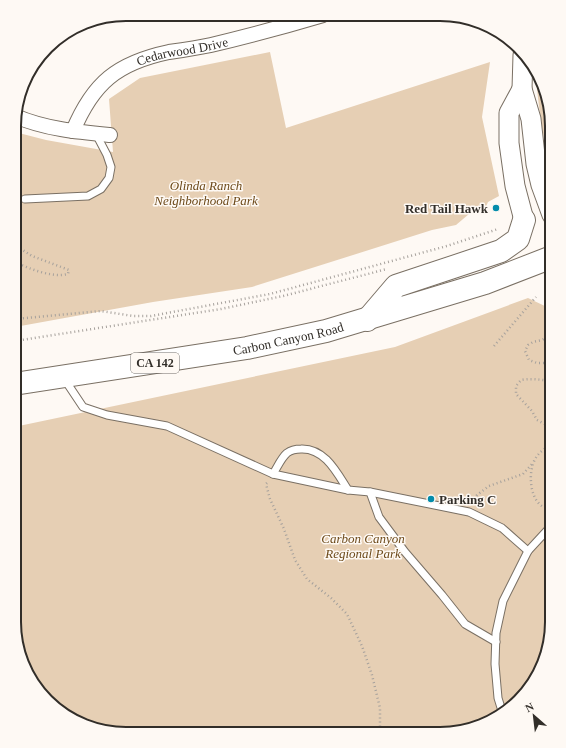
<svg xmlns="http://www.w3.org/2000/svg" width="566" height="748" viewBox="0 0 566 748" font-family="'Times New Roman',serif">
	<rect width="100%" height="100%" fill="#fef9f4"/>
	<!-- green -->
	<g fill="#e6cfb4">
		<path d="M270,52L286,128L490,62L482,117L499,196L488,202L485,209L469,214L456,225L432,230L252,287L153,302L15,327V132L46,140L113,152L109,99L140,78Z"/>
		<path d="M535,70L540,76L552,126V181L549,171L539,107Z"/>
		<path d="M528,298L549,308L552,306V630L533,684L490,722L440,734L111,733L63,715L26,672L14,622V427L395,347Z"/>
	</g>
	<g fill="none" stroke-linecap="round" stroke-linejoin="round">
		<!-- lane casing -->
		<g stroke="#7a7064" stroke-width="9">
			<g id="lane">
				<path d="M25,199L88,196L101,189L109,178L111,167L107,155L96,134"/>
				<path d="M65,380L83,407L107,415L167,426L273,474L348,490L370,492L469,512L502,528L528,551"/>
				<path d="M273,474C277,468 281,458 287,453C291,450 296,449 301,449C325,448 337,473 348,490"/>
				<path d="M370,492L379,517L405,552L442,595L465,624L496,642"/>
				<path d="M502,711L498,698L495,664L496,633L503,601L528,551L552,525"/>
			</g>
		</g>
		<!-- street casing -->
		<g stroke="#7a7064" stroke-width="16">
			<g id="street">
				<path d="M15,116C45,129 78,132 110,135"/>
				<path id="s1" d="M73,131C93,83 117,63 169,52C183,50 197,48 211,45C249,36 286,26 323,15"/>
			</g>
		</g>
		<!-- secondary casing -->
		<g stroke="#7a7064" stroke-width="21">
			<g id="secondary">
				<path d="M523,55L522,89L531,119L536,164L541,185L552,215"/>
				<path d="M522,89L509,113V143L515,186L524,220"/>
			</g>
		</g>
		<!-- primary casing -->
		<g stroke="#7a7064" stroke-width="24">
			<g id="primary">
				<path d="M367,320L396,286L501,251L518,239L524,220"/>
				<path id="s2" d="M14,384L247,348L326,331L485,283L552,257"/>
			</g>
		</g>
		<!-- path -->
		<g stroke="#a6a19c" stroke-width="2.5" stroke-dasharray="1 3" stroke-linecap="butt">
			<path d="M15,213L19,207"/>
			<path d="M15,262C30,269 52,278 68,274L69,270L32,256L21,249L15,238"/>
			<path d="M548,302L552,303"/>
			<path d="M15,319L101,311L133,316H151L270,294L447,246L498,229"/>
			<path d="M15,341L221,309L283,296L387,269"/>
			<path d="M494,346L536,297"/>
			<path d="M552,363H537L529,360L525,351L528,345L533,342L542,340L552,334"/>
			<path d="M552,428L537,420L532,411L516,394V386L521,380C532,378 541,380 552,381"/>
			<path d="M267,483L266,484L270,499L284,529L295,560L307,579L331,598L347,614L362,646L372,675L380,708V734"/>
			<path d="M473,503L477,495L489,486L523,474L532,464"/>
			<path d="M552,506L549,509C531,506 528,478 533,464C536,454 544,449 552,444"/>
		</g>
		<!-- lane -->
		<use href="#lane" stroke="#fff" stroke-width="7"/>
		<!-- street -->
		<use href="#street" stroke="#fff" stroke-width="14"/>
		<!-- secondary -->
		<use href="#secondary" stroke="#fff" stroke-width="19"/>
		<!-- primary -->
		<use href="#primary" stroke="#fff" stroke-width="22"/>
	</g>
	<!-- markers -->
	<g fill="#038cab" stroke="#fef9f4" stroke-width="1.5">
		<circle cx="496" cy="208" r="4"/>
		<circle cx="431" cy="499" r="4"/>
	</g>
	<g text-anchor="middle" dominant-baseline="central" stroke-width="3" stroke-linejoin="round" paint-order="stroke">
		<!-- shield labels -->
		<rect fill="#fef9f4" stroke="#6f6b66" stroke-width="1" x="131" y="353" width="48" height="20" rx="3"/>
		<g font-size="12" font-weight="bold" fill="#322e29">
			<text x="155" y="363">CA 142</text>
		</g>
		<!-- street labels -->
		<g font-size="13" fill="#322e29" stroke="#fef9f4">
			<text stroke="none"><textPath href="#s1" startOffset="144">Cedarwood Drive</textPath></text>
			<text stroke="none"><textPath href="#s2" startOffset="278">Carbon Canyon Road</textPath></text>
		</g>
		<!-- park labels -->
		<g font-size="13" font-style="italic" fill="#6d4a1a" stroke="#fef9f4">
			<text x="206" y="185">Olinda Ranch<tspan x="206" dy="15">Neighborhood Park</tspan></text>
			<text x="363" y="538">Carbon Canyon<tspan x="363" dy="15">Regional Park</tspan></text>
		</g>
		<!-- poi labels -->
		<g font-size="13" font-weight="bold" fill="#322e29" stroke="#fef9f4" text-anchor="end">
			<text x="488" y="208">Red Tail Hawk</text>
			<text x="439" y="499" text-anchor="start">Parking C</text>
		</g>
	</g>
	<!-- crop -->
	<path d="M0 0H566V748H0ZM126 21H440A105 105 0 0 1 545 126V622A105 105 0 0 1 440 727H126A105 105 0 0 1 21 622V126A105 105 0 0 1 126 21Z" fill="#fef9f4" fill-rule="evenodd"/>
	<path fill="none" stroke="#322e29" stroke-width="2" d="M126 21H440A105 105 0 0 1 545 126V622A105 105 0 0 1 440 727H126A105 105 0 0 1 21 622V126A105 105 0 0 1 126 21Z"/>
	<!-- north arrow -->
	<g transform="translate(534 716) rotate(332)" stroke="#fef9f4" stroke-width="3" paint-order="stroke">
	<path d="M0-3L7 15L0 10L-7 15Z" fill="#322e29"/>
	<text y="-6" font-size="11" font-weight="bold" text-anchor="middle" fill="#322e29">N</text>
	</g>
</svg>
